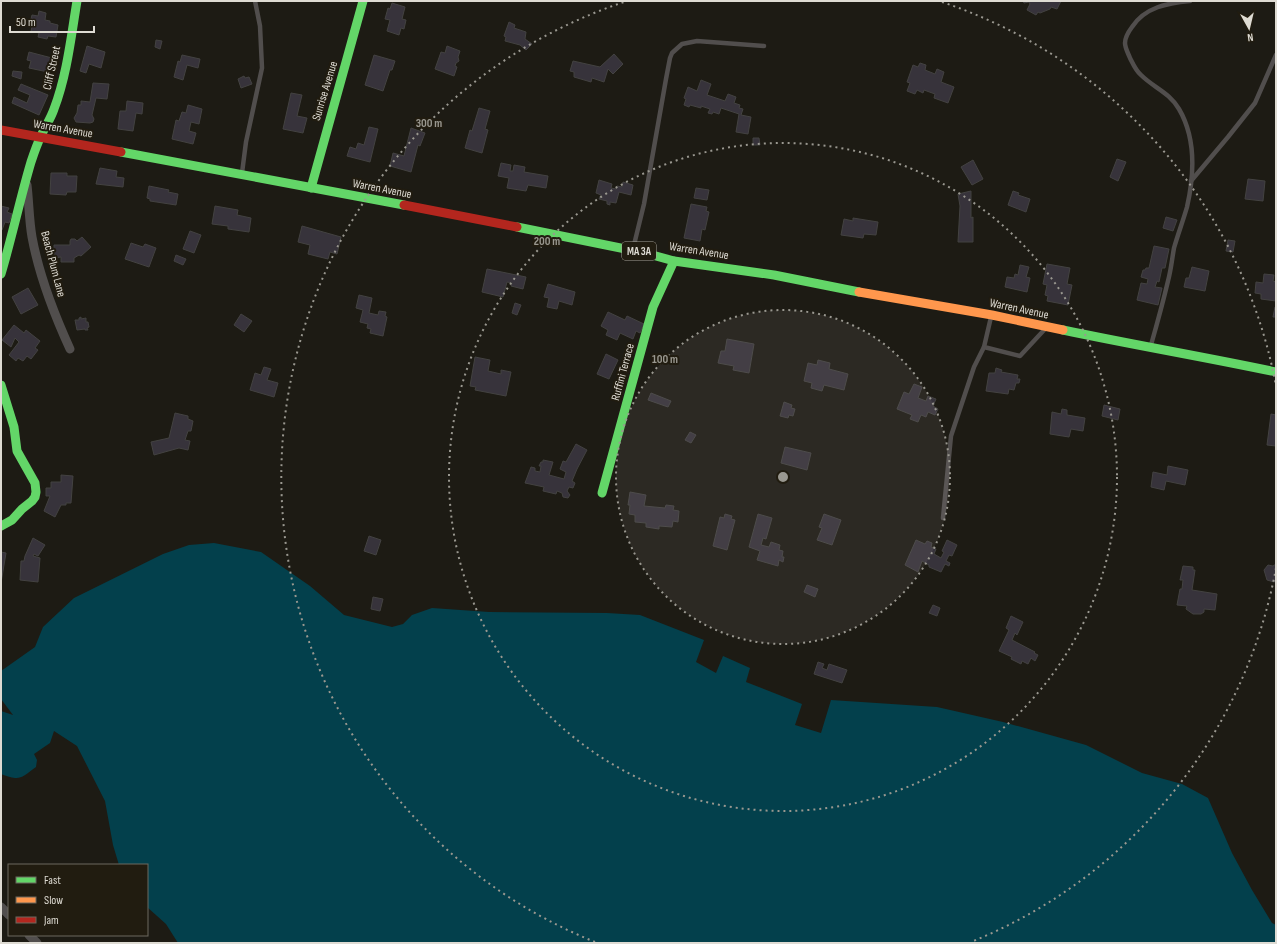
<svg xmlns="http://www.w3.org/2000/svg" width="1277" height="944" viewBox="0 0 1277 944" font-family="'Sofia Sans Condensed',sans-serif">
	<rect width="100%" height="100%" fill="#1d1b14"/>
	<!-- water -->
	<path fill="#03404c" d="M214,543L261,552L310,586L344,615L392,627L403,624L412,615L432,608L489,612L607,613L640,615L704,640L696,662L716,673L723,656L750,668L746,682L802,704L795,725L821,733L831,700L937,707L1003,722L1086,745L1142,773L1182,784L1208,798L1232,853L1252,890L1272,923L1276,925V943H178L166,924L147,907V865H119L113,845L105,801L77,746L54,731L50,743L34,754L37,760L36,767C20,779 20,781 1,774V711L13,715L1,699V671L35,647L43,627L74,598L163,554L189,545Z"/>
	<!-- building -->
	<g fill="#37333b" stroke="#434241">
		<path d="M1023,1H1061L1057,9L1051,7L1050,9L1040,13L1038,12L1036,15L1027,10L1030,4L1029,2L1024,3Z"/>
		<path d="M392,3L405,7L402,19L406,20L404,29L401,28L399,35L387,31L390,20L385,19L388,8L390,9Z"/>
		<path d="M39,11L46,13L45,20L50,21V23L58,25L56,37L48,36L47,39L38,37L39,33L31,31L33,23H30L32,15L38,16Z"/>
		<path d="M509,22L515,25L514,28L526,32L525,39L532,44L526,50L520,45L505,41L506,37L504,36Z"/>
		<path d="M156,40L162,41L160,49L155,47Z"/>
		<path d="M87,46L105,52L101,68L89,64L86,73L80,71Z"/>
		<path d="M447,46L460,51L458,57L459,61L456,63L455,66L457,67L454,76L435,69L441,52L445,53Z"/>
		<path d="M29,52L52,58L48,72L29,68L31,61L27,60Z"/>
		<path d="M614,54L623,64L613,74L608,69L604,82L592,78L591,82L574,77V72L570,71L573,61L600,67Z"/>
		<path d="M182,55L200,59L198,68L187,65L183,80L174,77L178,61L180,62Z"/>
		<path d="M374,55L395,61L392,70H390L383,91L365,85Z"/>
		<path d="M920,63L926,65L925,70L935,74L937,69L944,72L941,82L954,87L948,103L934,98L935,94L924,90L923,93L917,90L915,94L907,91L910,83L907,82L913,65L918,67Z"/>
		<path d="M13,71L22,72L21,79L12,76Z"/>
		<path d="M244,76L245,78L249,77L252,84L241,88L238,79Z"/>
		<path d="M701,80L711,84L707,95L725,101L728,94L736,97L734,103L740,105L739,108L743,109L741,115L751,117L748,134L736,132L739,114L721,108L719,114L713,112L712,114L708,113L710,109L701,106V108L690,105L689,107L684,105L686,99L684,98L688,87L697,91Z"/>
		<path d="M93,83L109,84L107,99L96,98L92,115L94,119L93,122L90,123L76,122L74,118L77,113L78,105H81V101L90,102Z"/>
		<path d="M21,84L48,95L39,115L12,103L14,97L27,103L30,95L18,90Z"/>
		<path d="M291,93L302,95L297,116L307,118L303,133L283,129Z"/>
		<path d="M127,101L143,103L142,114L136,113L133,131L118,129L120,111H126Z"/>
		<path d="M188,105L202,109L199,124L191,122L189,131L196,133L193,144L172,139L176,120L179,121L182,112L186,113Z"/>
		<path d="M479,108L490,111L485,129L488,130L482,153L465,148L470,130L472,131Z"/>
		<path d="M369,127L378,129L370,162L347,156L350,147L356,149L358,143L364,145Z"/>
		<path d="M411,128L425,133L420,146L418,145L411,172L390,166L393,153L404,156Z"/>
		<path d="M753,138H759L760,145H753Z"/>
		<path d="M1117,159L1126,162L1118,181L1110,177Z"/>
		<path d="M973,160L983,179L972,185L961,167Z"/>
		<path d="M501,163L511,165L510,171H513L514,165L525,167L524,172L548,176L546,188L528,185L526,191L507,188L509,178L498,176Z"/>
		<path d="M100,168L117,171L116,177L124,178L123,187L96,184Z"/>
		<path d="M51,173H67V176H77L76,192H67L66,195L50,194Z"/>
		<path d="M1248,179L1265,181L1263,201L1245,199Z"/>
		<path d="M599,180L612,184L611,188L616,189L617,186L622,187L623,182L633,185L631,195L619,192L616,203L610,202V205L607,204V201L599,199L601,195L596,193Z"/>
		<path d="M149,186L169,190L168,192L178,194L176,205L150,201V199L147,198Z"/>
		<path d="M696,188L709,190L707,200L694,198Z"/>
		<path d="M971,191V218L973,217V242H958L960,206L958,194Z"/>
		<path d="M1013,191L1019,193L1018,195L1030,199L1026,212L1008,205Z"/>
		<path d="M691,204L707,207L706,211L709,212L705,230L702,229L700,241L684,238Z"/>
		<path d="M1,206L9,208L7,212L12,214L9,223L5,222L2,230H1Z"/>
		<path d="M215,206L238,210L237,215L251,218L249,232L228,229V226L212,224Z"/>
		<path d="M1166,217L1177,220L1173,231L1163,228Z"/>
		<path d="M853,218L878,222L876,235L864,234L863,238L841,235L844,219L853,221Z"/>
		<path d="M302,226L341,237L337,254L330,252L328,259L308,254L310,245L298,242Z"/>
		<path d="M190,231L201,235L194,253L183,249Z"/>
		<path d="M82,237L91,247L81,256L79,255L74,258V262H61V257L54,258V245H70V241L71,239H75L77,241Z"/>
		<path d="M1228,240L1235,241L1233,252L1226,251Z"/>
		<path d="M131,243L143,247L145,244L156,248L149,267L125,259Z"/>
		<path d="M1154,246L1169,249L1165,268H1162L1159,282L1157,281L1155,287L1162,288L1158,305L1137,300L1141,283L1147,284L1148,279L1141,277L1143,270H1145L1146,268H1149Z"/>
		<path d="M176,255L186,259L183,265L174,261Z"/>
		<path d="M1047,264L1070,268L1067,284L1072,285L1068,305L1047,301L1048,296L1045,295L1047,285L1043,284Z"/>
		<path d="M1020,265L1029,267L1026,277L1030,278L1027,292L1005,287L1007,277L1014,278L1015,274L1018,275Z"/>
		<path d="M1192,267L1209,271L1205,291L1184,287L1186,278H1189Z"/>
		<path d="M487,269L526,277L523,289L511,286L512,283L507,282L503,297L482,292Z"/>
		<path d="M1264,274L1274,275L1273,281L1276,282V301L1261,299V294L1255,293L1256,282L1263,283Z"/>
		<path d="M548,284L575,292L572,305L559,301L557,309L547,307L549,298L544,297Z"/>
		<path d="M28,288L38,305L21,314L12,297Z"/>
		<path d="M359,295L372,298L369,313L378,315L379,311L386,312L385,316L387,317L383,336L370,333L371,329L367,328L368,324L360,322L363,310L356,308Z"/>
		<path d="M515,303L521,305L517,315L512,313Z"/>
		<path d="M1275,307H1276V317H1273Z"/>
		<path d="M608,312L625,320L627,316L644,324L640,333L636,331L633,339L620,333L617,340L606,335L608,330L601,326Z"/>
		<path d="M241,314L252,321L244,332L234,325Z"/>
		<path d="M81,317V319L86,318V322H88L89,327L87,328L88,330H85V329L77,330L75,320H79V318Z"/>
		<path d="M14,325L24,333L26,330L40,341L35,348L38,350L31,359L27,356L23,361L18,358L16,361L9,355L19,342L15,338L11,347L2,340Z"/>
		<path d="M727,339L754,344L749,373L733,370L734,366L718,363L721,351H725Z"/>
		<path d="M606,354L618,360L609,379L597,374Z"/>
		<path d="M475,357L490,360L488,371L501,374V370L511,372L506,396L475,390L476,387L470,386Z"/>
		<path d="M818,360L830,363L829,369L848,374L844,390L824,385L822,391L811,388L812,383L804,381L808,363L817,365Z"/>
		<path d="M264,367L271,369L267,380L278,383L274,397L250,390L255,373L261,375Z"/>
		<path d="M996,368L1002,370L1001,372L1018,375L1017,379H1020L1019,383H1016L1014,390L1009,389L1008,394L986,391L989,373H995Z"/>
		<path d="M914,384L922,387L918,398L926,401L928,396L936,399L933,406L938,409L935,415L928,412L926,417L921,415L918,422L910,419L912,415L897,409L904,392L909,394Z"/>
		<path d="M651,393L671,401L668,407L648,400Z"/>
		<path d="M784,402L792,405L791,408L795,409L793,416L789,415L788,418L780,416Z"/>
		<path d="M1104,405L1120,409L1118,420L1102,416Z"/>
		<path d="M1062,409L1067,410V415L1085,418L1083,431L1071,429L1069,437L1050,434L1052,412L1061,414Z"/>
		<path d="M175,413L188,416V419L193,421L191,431H188L185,440L190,441L188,450L179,448L154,455L151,442L169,438Z"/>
		<path d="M1271,414L1276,415V446L1267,445Z"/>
		<path d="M690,432L696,435L691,443L685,440Z"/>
		<path d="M576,444L587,450L577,469L572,481L575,483L573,488L569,487L567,491L570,495L568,498L563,497L562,493L557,491L556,494L543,491L544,487L525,483L531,467L535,468V471L540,472L541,466H539L541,462H543V460L553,462L549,475L564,479L566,472L560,469L563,461L566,462Z"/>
		<path d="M785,447L811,453L807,470L781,463Z"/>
		<path d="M1168,466L1188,470L1185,485L1166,481L1164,490L1151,487L1153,472L1167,475Z"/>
		<path d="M61,475L73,476L71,503H66V505H61L55,517L44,511L50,496H46V488H51V482H61Z"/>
		<path d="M630,492L646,495L644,506L665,508L666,505L674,506L673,510L679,511L678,522L673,521L672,527L659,526V529L646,527V523L635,522V515L629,514L630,505H628Z"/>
		<path d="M725,514L732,516L731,519L735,520L727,550L713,546L720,517L724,518Z"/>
		<path d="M758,514L772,518L766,539L763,538L761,545L769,547L771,542L780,545L779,550L783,551L782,557H784L783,562L779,560L778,566L757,560L760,551L749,547Z"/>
		<path d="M824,514L841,520L832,545L817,540L822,528L819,527Z"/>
		<path d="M369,536L381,540L376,555L364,551Z"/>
		<path d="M33,538L45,545L38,556L34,554L33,556L40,558L38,582L20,580L21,561H24L25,556Z"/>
		<path d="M916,540L925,544L927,541L932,543L931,547L936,549L934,554L941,558L944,552L942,551L947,540L957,545L952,556L949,555L946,561L950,563L949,566L945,564L941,572L929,567V565L922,561L918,572L905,565Z"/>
		<path d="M1,552L6,553L1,583Z"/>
		<path d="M1276,564V581L1274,582L1267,580L1264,570L1268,565L1273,566Z"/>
		<path d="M1183,566L1193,567V570H1195L1192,590L1217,594L1215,610L1204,609V612L1201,614H1193L1186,609L1187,606L1177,605L1180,589H1182L1183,580H1180Z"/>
		<path d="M807,585L818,589L815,597L804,592Z"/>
		<path d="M373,597L383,599L380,611L371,609Z"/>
		<path d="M933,605L940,608L937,616L929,613Z"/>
		<path d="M1011,616L1023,622L1017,635L1015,633L1012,640L1035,652L1034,653L1038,655L1035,661L1031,658L1028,664L1022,661L1021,664L1011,659L1012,657L999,651L1009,630L1006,628Z"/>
		<path d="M818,662L824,664L822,668L827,670L829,664L847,670L842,683L814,674Z"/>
	</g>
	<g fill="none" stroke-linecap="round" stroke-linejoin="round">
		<!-- lane -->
		<g stroke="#514e4d" stroke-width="4.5">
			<path d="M242,173L246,142L262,68L260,26L255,1"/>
			<path d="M1191,181L1228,137L1255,103L1276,55"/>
			<path d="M633,249L644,204L666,79L670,58L672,53L682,44L697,41L764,46"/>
			<path d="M991,317L984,347L1020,356L1045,329"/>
			<path d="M1151,345C1157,324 1163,302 1168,281C1171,270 1172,259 1174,248C1178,234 1183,221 1187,207C1194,176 1196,138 1179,109C1169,92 1154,88 1141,75C1136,71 1133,64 1130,58C1128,53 1125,48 1125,43C1125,37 1129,31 1132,27C1145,7 1168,3 1190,1"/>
			<path d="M943,518L951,436L974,367L984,347"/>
		</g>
		<!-- street -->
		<g stroke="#514e4d" stroke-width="9">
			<path d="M27,185C29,202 29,220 32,237C39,275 54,314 70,349"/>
			<path d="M1,907L9,915"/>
			<path d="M29,935L37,943"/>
		</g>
		<!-- fast -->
		<g stroke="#63d668" stroke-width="9">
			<path d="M121,152L404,205"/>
			<path d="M311,188L363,1"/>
			<path d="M517,227L645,253L674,261L774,275L859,292"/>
			<path d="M1,274C12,237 20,199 31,162C34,153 37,144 41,136C45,127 51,118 54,109C67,75 71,37 77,1"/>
			<path d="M1063,330C1134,345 1205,357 1276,372"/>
			<path d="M1,385L14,427L17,451L35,483L36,492L35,497L32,501L22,509L12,520L1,526"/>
			<path d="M602,493L653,307L674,261"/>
		</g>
		<!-- slow -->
		<path stroke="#ff974d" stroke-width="9" d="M859,292L992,315L1063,330"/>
		<!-- jam -->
		<g stroke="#b3261e" stroke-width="9">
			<path d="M1,130L121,152"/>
			<path d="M404,205L517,227"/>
		</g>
	</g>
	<!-- distance rings -->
	<circle cx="783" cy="477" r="167" fill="#9a9890" fill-opacity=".12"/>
	<g fill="none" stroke="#9a9890" stroke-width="2" stroke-dasharray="2 4">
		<circle cx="783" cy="477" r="167"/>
		<circle cx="783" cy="477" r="334"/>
		<path d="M1276 568A501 501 0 0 1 971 942M595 942A501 501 0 0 1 624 2M942 2A501 501 0 0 1 1276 386"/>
	</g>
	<g text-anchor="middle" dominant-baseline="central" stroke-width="4" stroke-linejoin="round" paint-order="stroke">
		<!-- shield labels -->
		<rect fill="#211c10" stroke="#a5a298" stroke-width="1" x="622" y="242" width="34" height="18" rx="3"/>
		<g font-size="11" font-weight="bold" fill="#dedbd3">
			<text x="639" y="251">MA 3A</text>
		</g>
		<!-- street labels -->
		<g font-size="12" fill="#dedbd3" stroke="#211c10">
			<text transform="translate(52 68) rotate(-77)">Cliff Street</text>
			<text transform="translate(325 91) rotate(-73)">Sunrise Avenue</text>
			<text transform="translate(63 129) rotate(10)">Warren Avenue</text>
			<text transform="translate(382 189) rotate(11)">Warren Avenue</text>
			<text transform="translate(699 251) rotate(9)">Warren Avenue</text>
			<text transform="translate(53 264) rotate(75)">Beach Plum Lane</text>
			<text transform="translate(1019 309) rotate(12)">Warren Avenue</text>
			<text transform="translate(623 372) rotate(-75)">Ruffini Terrace</text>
		</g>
	</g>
	<circle cx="783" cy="477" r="6" fill="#9a9890" stroke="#211c10" stroke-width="2"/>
	<g font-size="12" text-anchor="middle" font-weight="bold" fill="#9a9890" stroke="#211c10" stroke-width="4" stroke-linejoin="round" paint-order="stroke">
		<text x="429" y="127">300 m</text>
		<text x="547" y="245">200 m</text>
		<text x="665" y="363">100 m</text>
	</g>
	<!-- border -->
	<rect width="1277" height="944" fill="none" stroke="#dedbd3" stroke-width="4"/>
	<!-- legend -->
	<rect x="8" y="864" width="140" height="72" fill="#211c10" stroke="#6d685e"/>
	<rect x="16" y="877" width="20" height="6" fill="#63d668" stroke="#6d685e"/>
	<text x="44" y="884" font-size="12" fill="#dedbd3">Fast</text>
	<rect x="16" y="897" width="20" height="6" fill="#ff974d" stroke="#6d685e"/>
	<text x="44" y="904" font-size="12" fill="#dedbd3">Slow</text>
	<rect x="16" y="917" width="20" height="6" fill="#b3261e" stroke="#6d685e"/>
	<text x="44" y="924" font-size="12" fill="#dedbd3">Jam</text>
	<!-- north arrow -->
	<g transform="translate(1249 28) rotate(172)" stroke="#211c10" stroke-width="3" paint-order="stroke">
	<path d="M0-3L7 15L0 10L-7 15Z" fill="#dedbd3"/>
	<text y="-6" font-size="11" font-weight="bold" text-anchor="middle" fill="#dedbd3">N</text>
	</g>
	<!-- scale -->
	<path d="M10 26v6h84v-6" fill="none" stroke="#dedbd3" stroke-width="2"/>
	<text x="16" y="26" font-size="12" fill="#dedbd3" stroke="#211c10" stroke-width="3" paint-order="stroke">50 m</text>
</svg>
